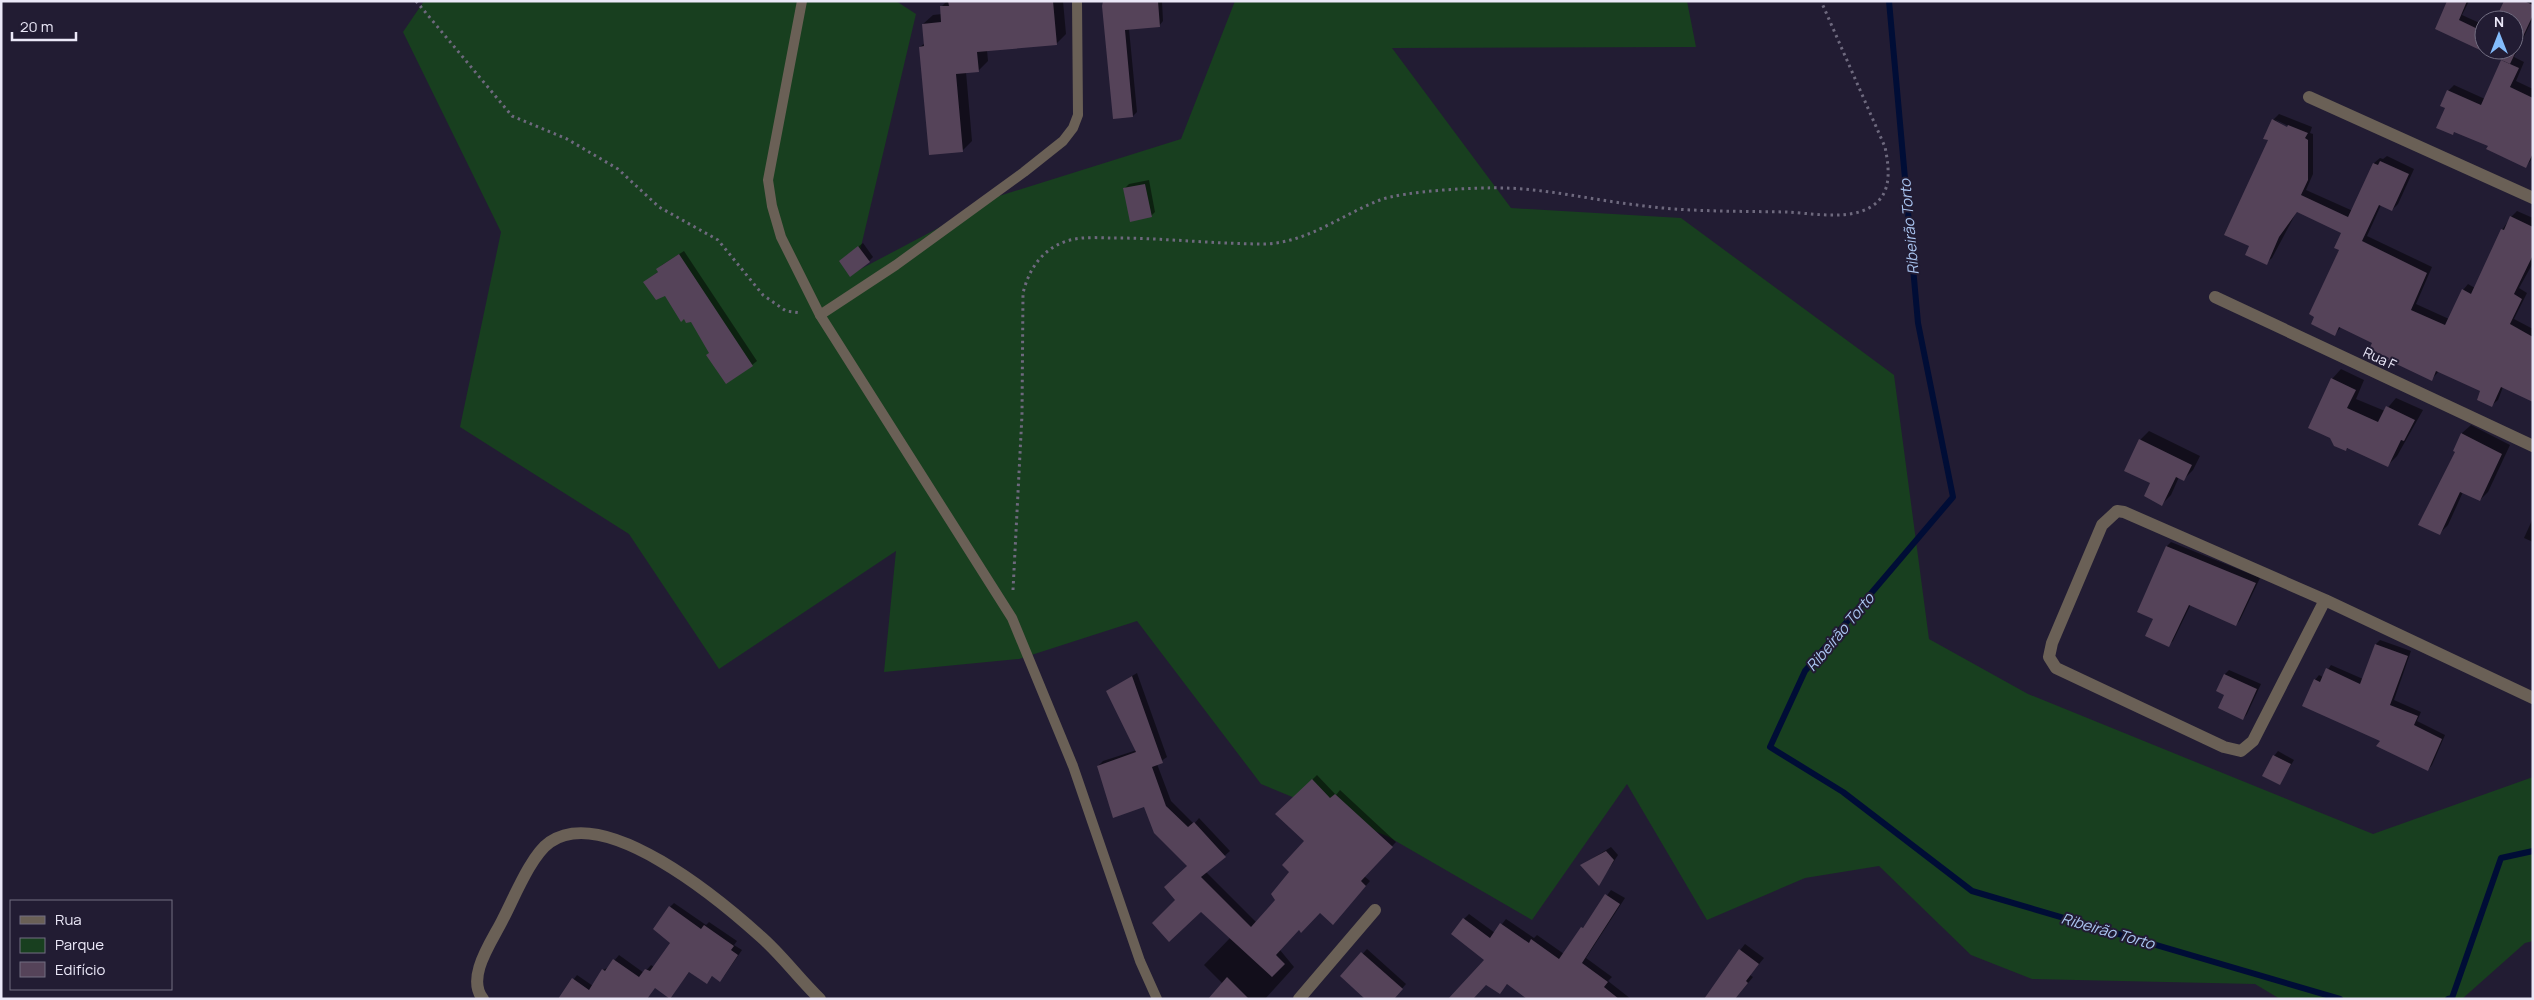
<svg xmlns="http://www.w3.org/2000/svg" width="2534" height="1000" viewBox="0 0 2534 1000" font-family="Manrope,sans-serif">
	<rect width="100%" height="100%" fill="#221c33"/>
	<!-- green -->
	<path fill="#183f1f" d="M424,1H896L916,14L855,272L999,196L1181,139L1235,1H1687L1696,47L1392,48L1511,208L1681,218L1894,375L1929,639L2028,694L2373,834L2533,777V941L2525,943L2462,999H2280L2255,984L2032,979L1971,955L1879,866L1805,878L1707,920L1627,784L1532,920L1387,836L1261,784L1137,621L1019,659L884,672L896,551L719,669L629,534L460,427L501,232L403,32Z"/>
	<!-- shadow -->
	<g fill="#0007">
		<path d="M947,1H1063L1066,34L1056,44L987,50L988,61L978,71L966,72L972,141L962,151L920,47L925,43L923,24L933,15L942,14L941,7Z"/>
		<path d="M1105,1H1162L1163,21L1159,26L1129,29L1137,112L1133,116Z"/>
		<path d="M2449,1H2469L2462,15L2484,25V50H2514V20H2496L2505,1H2533V18L2514,57L2524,62L2516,81L2533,89V158L2526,166L2489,145L2455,131L2453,134L2447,107L2448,91L2454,85L2485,99L2504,59L2436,28Z"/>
		<path d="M2279,114L2312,127L2310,133L2313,134V174L2306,190L2353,211L2374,163L2380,158L2383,159L2387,156L2414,169L2398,204L2392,210L2381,205L2367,236L2432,267L2416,304L2449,319L2463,290L2468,284L2475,288L2502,230L2511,217L2517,211L2533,218V263L2519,288L2527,293L2514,319L2533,329V400L2503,387L2498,400L2492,405L2482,390L2439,371L2432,379L2391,357L2373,342L2341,327L2335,334L2343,232L2297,211L2272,258L2266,263L2250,245L2270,139L2265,138L2274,119L2292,131L2293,128L2274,119Z"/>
		<path d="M1149,180L1155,212L1151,216L1124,189L1129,184Z"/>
		<path d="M863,243L873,257L869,261L845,257Z"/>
		<path d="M684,251L757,361L752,365L710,353L692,321L665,295L645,282L659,271L658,269L662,265Z"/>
		<path d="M2341,369L2364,380L2356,399L2385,411L2396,398L2423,410L2397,456L2388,465L2349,447L2346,450L2332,379Z"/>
		<path d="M2471,425L2510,445L2488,492L2480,500L2463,492L2448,525L2439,534L2457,452L2454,451L2462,433Z"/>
		<path d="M2149,431L2200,456L2193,470L2184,479L2179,477L2171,495L2162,504L2152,483L2140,440Z"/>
		<path d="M2533,518V542L2524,538Z"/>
		<path d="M2171,542L2260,578L2240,620L2236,625L2191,604L2173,641L2169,645L2155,619L2138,611L2167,546Z"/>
		<path d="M2380,640L2411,651L2394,700L2421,712L2417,721L2445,735L2432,765L2428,770L2381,740L2315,680L2319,675L2323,677L2331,665L2363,679L2376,644Z"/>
		<path d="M2229,670L2261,684L2247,714L2243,719L2225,694V674Z"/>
		<path d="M1137,673L1167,757L1157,764L1171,801L1194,824L1199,818L1230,851L1206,872L1257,923L1277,900L1306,841L1277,814L1317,775L1336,795L1340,790L1396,842L1364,876L1370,881L1337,919L1320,911L1299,929L1280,950L1294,967L1265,999H1210L1223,984L1204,965L1230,938L1201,911L1176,900L1189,866L1145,806L1098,766L1103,761L1137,750L1107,691Z"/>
		<path d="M2278,751L2294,760L2280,783L2274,756Z"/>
		<path d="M1611,847L1618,855L1599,884L1582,865Z"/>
		<path d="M1611,890L1625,898L1586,958L1612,977L1608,981L1631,999H1529L1508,983L1500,992L1486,983V960L1464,919L1469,914L1495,933L1506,919L1534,938L1537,935L1564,954Z"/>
		<path d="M674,903L706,925L709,922L737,941L734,945L742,950L724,976L713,975L707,983L690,971L670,997L655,987L559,999L577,975L593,986L603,970L609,967L619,955L644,973L651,965L654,967L672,943L670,907Z"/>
		<path d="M1745,944L1764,958L1750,975L1753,977L1735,999L1730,963Z"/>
		<path d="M1367,949L1406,984L1393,999L1342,976Z"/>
	</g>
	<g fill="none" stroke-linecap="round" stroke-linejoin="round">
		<!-- stream -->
		<g stroke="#000d36" stroke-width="6">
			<path d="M1889,1L1918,323L1953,497L1805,671L1770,747L1843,792L1972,891L2340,999"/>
			<path d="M2448,999L2452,998L2501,858L2533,851"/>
		</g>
	</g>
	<!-- building -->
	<g fill="#554359">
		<path d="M948,1H1053L1057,45L977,52L979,72L956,74L963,152L929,155L919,47L924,46L922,24L941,22L940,6H949Z"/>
		<path d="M1103,1H1158L1160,27L1125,30L1133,117L1113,119L1102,6Z"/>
		<path d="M2447,1H2467L2459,20L2484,32V50H2514V20H2495L2504,1H2524L2533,5V15L2510,64L2435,29Z"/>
		<path d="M2501,60L2519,68L2510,87L2533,98V153L2526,168L2486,149L2488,146L2454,132L2453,135L2436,128L2445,108L2440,106L2447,90L2481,105Z"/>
		<path d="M2272,119L2287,127L2288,125L2308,133L2305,138L2308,140V180L2301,195L2348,217L2373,163L2378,165L2380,161L2409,174L2392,211L2379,205L2362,241L2427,273L2411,310L2445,325L2462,289L2471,294L2501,229L2504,230L2510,216L2533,227V255L2514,294L2522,299L2510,324L2533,337V402L2501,387L2492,407L2477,400L2480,391L2436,371L2432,381L2388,360L2389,358L2369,349L2372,343L2339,327L2335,336L2311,324L2314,317L2309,314L2339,250L2334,248L2341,233L2297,212L2279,237L2267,265L2245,255L2249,246L2224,235L2268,140L2263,139Z"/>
		<path d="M1145,184L1152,217L1130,222L1123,188Z"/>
		<path d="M858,246L870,262L850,277L839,261Z"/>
		<path d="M679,254L753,366L726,384L706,355L709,353L691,322L686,323L684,319L681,322L665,296L656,300L643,282L658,272L656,269Z"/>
		<path d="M2331,378L2356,390L2347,408L2378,422L2386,406L2415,420L2404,441L2401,440L2388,467L2347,448L2346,451L2334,446L2330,438L2308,428Z"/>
		<path d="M2461,433L2502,454L2480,501L2460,492L2440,535L2418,525L2455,452L2453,451Z"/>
		<path d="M2139,439L2192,465L2184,481L2176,477L2162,506L2144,496L2150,483L2124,471Z"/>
		<path d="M2166,546L2256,583L2236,626L2189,605L2169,647L2145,636L2153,619L2137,612Z"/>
		<path d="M2375,644L2408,656L2390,705L2418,716L2414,725L2442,739L2428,771L2376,746L2380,741L2302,706L2314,679L2320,682L2326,668L2360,684Z"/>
		<path d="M2224,674L2257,689L2243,720L2218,708L2224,695L2216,691Z"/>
		<path d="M1132,676L1163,763L1152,767L1166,806L1188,827L1194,822L1226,857L1201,877L1251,927L1275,900L1271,894L1289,872L1282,865L1304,841L1275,814L1312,779L1330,798L1335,794L1393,847L1361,881L1366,886L1333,925L1320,913L1301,933L1299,930L1276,955L1285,964L1272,977L1201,912L1169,942L1152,923L1175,900L1164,887L1187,866L1154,833L1144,807L1113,818L1097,766L1136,752L1106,691Z"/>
		<path d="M2273,755L2291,764L2280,785L2262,776Z"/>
		<path d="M1606,851L1614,860L1599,886L1580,865Z"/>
		<path d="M1605,894L1620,904L1582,963L1608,982L1604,987L1619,999H1527L1507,984L1500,994L1486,985L1473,999H1448L1484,960L1451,934L1463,918L1490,938L1500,923L1529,943L1531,939L1559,959L1581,927L1583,928Z"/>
		<path d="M669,906L701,929L704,925L734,946L731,950L738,955L720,982L712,976L707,984L689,972L670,999L655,988L647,999H558L572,978L589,990L602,969L605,971L613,959L639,977L645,969L650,971L670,943L653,929Z"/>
		<path d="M1739,949L1759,964L1746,981L1748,983L1735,999H1704Z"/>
		<path d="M1361,952L1403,989L1394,999H1365L1340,976Z"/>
		<path d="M1227,977L1249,999H1208Z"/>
	</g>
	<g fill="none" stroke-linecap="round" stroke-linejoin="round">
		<!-- path -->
		<g stroke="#6e697e" stroke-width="3" stroke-dasharray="2.5 4" stroke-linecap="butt">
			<path d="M416,1L512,116L567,139L618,169L659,207L718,240L763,295L786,311L801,313"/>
			<path d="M1013,590L1022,415L1023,293C1029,269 1042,249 1067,241C1082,236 1100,238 1115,238C1165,238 1214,244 1264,244C1307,243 1341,215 1380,200C1405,191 1475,187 1504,188C1548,189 1593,200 1637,205C1686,212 1736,211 1786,212C1809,213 1840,219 1862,211C1893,200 1890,172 1885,147L1821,1"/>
		</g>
		<!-- service -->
		<g stroke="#6a6056" stroke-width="10">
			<path d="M802,1L768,180L772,206L781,237L820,315L1012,618L1073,766L1140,961L1157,999"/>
			<path d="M820,315L896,265L1024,172L1063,141L1073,128L1078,115L1077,1"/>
		</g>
		<!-- minor -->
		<g stroke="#6a6056" stroke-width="12">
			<path d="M2309,97L2533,198"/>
			<path d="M2215,297L2533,446"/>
			<path d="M2325,600L2253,741L2241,751L2224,747L2056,668L2049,657L2052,643L2102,525L2117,511L2124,512L2325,600L2533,698"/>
			<path d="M483,999C465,977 493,940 503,919C514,898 531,855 550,842C606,804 720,900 760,936C782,955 799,979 820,999"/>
			<path d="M1299,999L1375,910"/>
		</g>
	</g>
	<g text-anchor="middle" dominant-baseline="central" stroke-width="4" stroke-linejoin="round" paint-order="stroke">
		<!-- street labels -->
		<g font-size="14" fill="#ebe8f8" stroke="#221c33">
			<text transform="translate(2380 358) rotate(25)">Rua F</text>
		</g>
		<!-- water labels -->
		<g font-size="15" font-style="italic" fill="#aac5f1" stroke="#221c33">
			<text transform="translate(1909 227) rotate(-95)">Ribeirão Torto</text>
			<text transform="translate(1840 632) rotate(-50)">Ribeirão Torto</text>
			<text transform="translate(2108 931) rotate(16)">Ribeirão Torto</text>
		</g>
	</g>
	<!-- border -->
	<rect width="2534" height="1000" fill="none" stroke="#ebe8f8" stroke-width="5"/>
	<!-- legend -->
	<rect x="10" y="900" width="162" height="90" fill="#221c33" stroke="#726e82"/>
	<rect x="20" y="916" width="25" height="8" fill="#6a6056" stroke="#726e82"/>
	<text x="55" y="925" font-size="15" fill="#ebe8f8">Rua</text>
	<rect x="20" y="938" width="25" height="15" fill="#183f1f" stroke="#726e82"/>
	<text x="55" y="950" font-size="15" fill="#ebe8f8">Parque</text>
	<rect x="20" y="962" width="25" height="15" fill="#554359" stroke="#726e82"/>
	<text x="55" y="975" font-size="15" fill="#ebe8f8">Edifício</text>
	<!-- north arrow -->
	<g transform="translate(2499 35)"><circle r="24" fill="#221c33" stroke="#726e82"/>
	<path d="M0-4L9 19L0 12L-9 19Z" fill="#83bcfb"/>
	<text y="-8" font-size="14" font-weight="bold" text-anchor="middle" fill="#ebe8f8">N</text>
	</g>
	<!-- scale -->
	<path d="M12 32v8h64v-8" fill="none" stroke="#ebe8f8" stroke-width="2.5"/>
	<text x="20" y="32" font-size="15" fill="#ebe8f8" stroke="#221c33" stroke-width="4" paint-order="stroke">20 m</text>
</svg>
